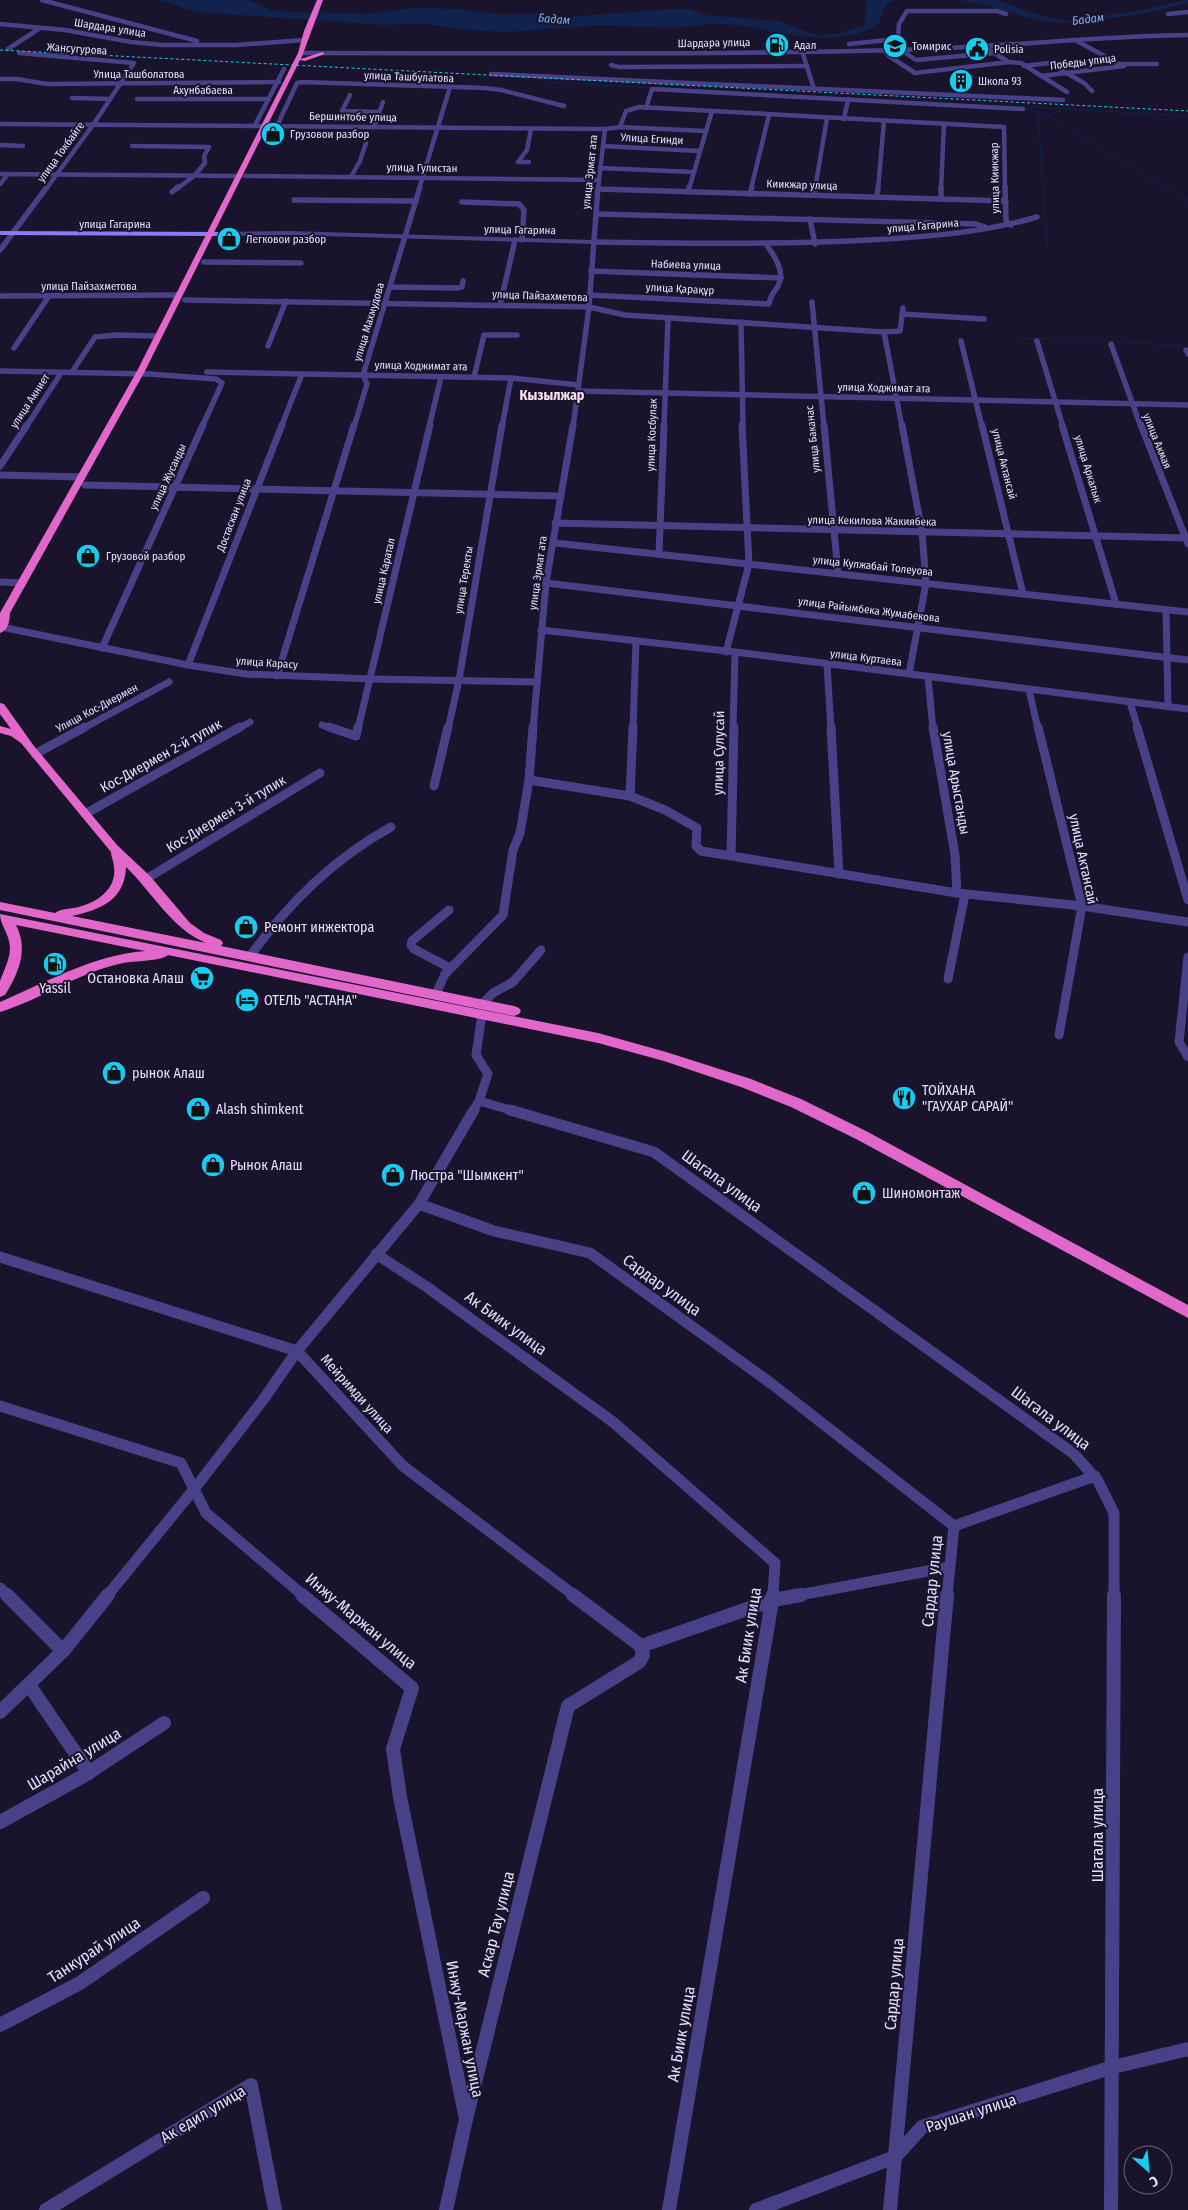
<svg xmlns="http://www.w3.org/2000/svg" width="1188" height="2210" viewBox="0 0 1188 2210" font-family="'Fira Sans Condensed',sans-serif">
	<rect width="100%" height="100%" fill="#19132b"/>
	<!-- water -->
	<g fill="#11224c">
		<path d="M159,0H248L274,11L365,14L414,8L458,9L494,14H541L568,17L669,9H691L705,15L778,21L820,36L837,34L864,25C868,17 863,8 868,0H897L886,4L879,23L869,30L854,35L825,38L795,36L737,25L709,24L674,28L602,25L507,32L465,30L425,24L383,25L196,12Z"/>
		<path d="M959,0H997L1039,15L1066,21L1143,10L1184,0H1188V3L1136,15L1066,23L1039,21L985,5Z"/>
	</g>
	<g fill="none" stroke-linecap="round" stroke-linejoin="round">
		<!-- stream -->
		<g stroke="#11224c" stroke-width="1">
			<path d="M543,82L653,88"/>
			<path d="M1021,107L1046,115L1188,201"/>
			<path d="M1030,107L1188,116"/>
			<path d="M1038,112L1045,214"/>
			<path d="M1046,115L1061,111"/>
			<path d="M1045,218L1048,248"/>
			<path d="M1013,338L1107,341"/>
			<path d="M1114,341L1182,346"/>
		</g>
		<!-- minor-far5 -->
		<g stroke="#494187" stroke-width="4.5">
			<path d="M42,0L197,41"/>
			<path d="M1168,14L1188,12"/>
			<path d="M0,24L65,30L131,42L163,45H236L304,40"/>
			<path d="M1075,40L1119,64H1157"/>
			<path d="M849,44L898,39L899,24L907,11H997L1006,14"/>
			<path d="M8,49L40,28"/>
			<path d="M884,50L889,56L915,73L1009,62L981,45"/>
			<path d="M901,50L916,60L994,53"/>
			<path d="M802,51L814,89"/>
			<path d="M19,53L134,63L93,125L46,189"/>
			<path d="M301,53C500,53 699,55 899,50C995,48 1091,36 1188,35"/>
			<path d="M1009,62L1021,63L1067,92"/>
			<path d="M611,65L619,67L807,66"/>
			<path d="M1024,66L1049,63L1084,83L1092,91"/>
			<path d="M491,74L1063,100"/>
			<path d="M1041,76L1124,66"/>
			<path d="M0,79H17L47,84L279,82"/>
			<path d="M350,95L342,111L379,112"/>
			<path d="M72,98L110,99"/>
			<path d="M137,99H269"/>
			<path d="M646,108L652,89L1023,109"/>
			<path d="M844,119L848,99"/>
			<path d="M0,124L605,129L620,127L705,131"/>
			<path d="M255,125L284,69"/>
			<path d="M277,126L297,83L302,82L485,88L501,90L564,106"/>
			<path d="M374,127L383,102"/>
			<path d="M620,127L626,111L639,107L1004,127L1005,189"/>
			<path d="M0,145L23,146"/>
			<path d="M132,146L209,147L204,156L205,163L195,175L177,189"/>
			<path d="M603,146L699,151"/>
			<path d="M529,162H518L527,150L531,129"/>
			<path d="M600,168L693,172"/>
			<path d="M0,174L240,176"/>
			<path d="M245,176L599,180"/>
			<path d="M351,177L360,161L366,143"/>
			<path d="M0,184L8,174"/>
			<path d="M419,189L450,87"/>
			<path d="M598,189L605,129"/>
			<path d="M689,189L712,111"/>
			<path d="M751,189L769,115"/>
			<path d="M815,189L827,118"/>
			<path d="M878,189L884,121"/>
			<path d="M941,189L944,124"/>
		</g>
		<!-- minor-far4 -->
		<g stroke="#494187" stroke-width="5.5">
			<path d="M1005,187L1006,221L1011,225"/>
			<path d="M598,189L1006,201"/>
			<path d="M172,192L178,187"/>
			<path d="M688,192L689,187"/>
			<path d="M750,194L752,187"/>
			<path d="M814,195L815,187"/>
			<path d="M877,197L878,187"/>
			<path d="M941,199V187"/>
			<path d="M294,200L416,201"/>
			<path d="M462,202L519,204L524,210L522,240"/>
			<path d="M597,214L976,224L985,227"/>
			<path d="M810,219L815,244"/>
			<path d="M594,242C685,243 777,245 868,240C925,237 982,233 1037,217"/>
			<path d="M0,250L47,187"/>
			<path d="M204,262L301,263"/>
			<path d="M591,271L781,278"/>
			<path d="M390,287L457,288L462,287L463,281"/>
			<path d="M589,295L769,304C770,296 774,292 778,286C786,272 774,255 766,244"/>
			<path d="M0,296L179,295"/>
			<path d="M185,300L589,307L625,315L884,332L900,331L903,308"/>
			<path d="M812,302L824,427"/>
			<path d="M500,305L515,240"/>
			<path d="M902,314L984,319"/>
			<path d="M741,322L743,427"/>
			<path d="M884,332L902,427"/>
			<path d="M961,341L982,427"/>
			<path d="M1037,341L1063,427"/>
			<path d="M1111,344L1141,427"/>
			<path d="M268,346L286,301"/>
			<path d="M14,348L49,296"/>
			<path d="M1186,350L1188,354"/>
			<path d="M0,371L149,374L216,379L222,383L202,427"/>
			<path d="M72,372L95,337L116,335L158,336"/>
			<path d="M207,372L511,378L579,385"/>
			<path d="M474,377L484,335H517"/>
			<path d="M579,391L1188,405"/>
			<path d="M26,427L61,373"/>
			<path d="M281,427L302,374"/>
			<path d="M354,427L367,384L363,375L420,187"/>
			<path d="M429,427L441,377"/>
			<path d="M502,427L511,378"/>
			<path d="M573,427L589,307L598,187"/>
			<path d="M664,427L668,318"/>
		</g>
		<!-- minor-far3 -->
		<g stroke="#494187" stroke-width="7">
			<path d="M824,425L838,573"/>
			<path d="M902,425L922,532L926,583L909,674"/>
			<path d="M982,425L1023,594"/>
			<path d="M1062,425L1116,604"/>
			<path d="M1141,425L1188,544"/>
			<path d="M0,466L27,425"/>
			<path d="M0,475L82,477"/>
			<path d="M85,485L560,496"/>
			<path d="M555,523L1188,538"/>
			<path d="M555,543L1188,612"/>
			<path d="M659,554L664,425"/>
			<path d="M0,582L23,583"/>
			<path d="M546,583L1188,660"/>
			<path d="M1166,610L1168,707"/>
			<path d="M1,627L188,665L246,674L371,679L536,682"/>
			<path d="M541,630L735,652L1188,709"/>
			<path d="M102,648L203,425"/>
			<path d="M726,652L749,564L742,425"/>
			<path d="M188,665L282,425"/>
			<path d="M827,665L831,729"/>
			<path d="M277,676L354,425"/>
			<path d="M928,677L933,729"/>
			<path d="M1029,690L1038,729"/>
			<path d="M1130,702L1138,729"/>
			<path d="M322,725L333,729"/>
			<path d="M82,729L169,682"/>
			<path d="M238,729L250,722"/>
			<path d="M358,729L430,425"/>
			<path d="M448,729L459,680L502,425"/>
			<path d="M533,729L546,583L573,425"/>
			<path d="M633,729L636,641"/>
			<path d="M733,729L735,652"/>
		</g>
		<!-- minor-far2 -->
		<g stroke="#494187" stroke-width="9">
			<path d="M329,727L356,736L358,727"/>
			<path d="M831,727L839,874"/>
			<path d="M933,727L955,855L957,893"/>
			<path d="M1038,727L1082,906L1059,1035"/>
			<path d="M1137,727L1188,900"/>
			<path d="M35,754L85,727"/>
			<path d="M529,780L630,796L665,810L697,828L696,846L701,851L957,893L1082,906L1188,922"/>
			<path d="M434,786L448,727"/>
			<path d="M630,796L633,727"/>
			<path d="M85,814L240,727"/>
			<path d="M731,855L734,727"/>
			<path d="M146,879L320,773"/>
			<path d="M449,910L412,941L411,945L414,949L450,968"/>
			<path d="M250,956C289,903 333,859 391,827"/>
			<path d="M1188,957L1179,1042L1188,1057"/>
			<path d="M948,979L965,894"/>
			<path d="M436,994L445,974L503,915L513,850L520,833L529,780L533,727"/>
			<path d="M482,1004L493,993L513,982L541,950"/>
			<path d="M479,1101L514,1111"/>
			<path d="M473,1111L479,1101L488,1074L476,1055L482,1014"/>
		</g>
		<!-- minor-far1 -->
		<g stroke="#494187" stroke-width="11">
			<path d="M510,1110L654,1152L1074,1454L1098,1481L1114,1513V1596"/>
			<path d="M419,1204L494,1231L590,1253L772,1384L954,1526L947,1596"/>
			<path d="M376,1254L427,1287L613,1422L775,1563L773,1596"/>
			<path d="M0,1257L297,1351L403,1466L575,1596"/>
			<path d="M0,1406L181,1463L206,1513L304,1596"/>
			<path d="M954,1526L1095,1476"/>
			<path d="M0,1588L8,1596"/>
			<path d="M107,1596L195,1488L263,1400L297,1351L419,1204L474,1110"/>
			<path d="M794,1596L949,1567"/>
		</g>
		<!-- minor -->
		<g stroke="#494187" stroke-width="14">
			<path d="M7,1595L63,1651"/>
			<path d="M302,1595L412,1688L393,1749L400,1797L466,2119"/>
			<path d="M573,1595L641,1646"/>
			<path d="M29,1685L89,1773"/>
			<path d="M0,1712L63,1651L108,1595"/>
			<path d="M0,1822L85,1775L164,1723"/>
			<path d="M0,2025L80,1983L203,1898"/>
			<path d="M46,2210L251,2085L275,2210"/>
			<path d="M446,2210L466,2119L568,1706L639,1662L643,1655L641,1646L773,1600L801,1595"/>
			<path d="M669,2210L773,1595"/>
			<path d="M756,2210L895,2157L922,2127L1113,2067L1188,2049"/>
			<path d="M890,2210L947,1595"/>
			<path d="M1111,2210L1114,1595"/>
		</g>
		<!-- tertiary -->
		<path fill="#494187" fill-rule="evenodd" d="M288,231L594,240L597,242L594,244L288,235L218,236L215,234L218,232Z"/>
		<!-- secondary -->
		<path fill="#887cf7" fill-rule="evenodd" d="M0,231L218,232L221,234L218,236L0,235Z"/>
		<!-- trunk -->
		<g fill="#e267ca" fill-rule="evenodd">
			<path d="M317,0H323L301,59L322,52L325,54L305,61L300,60L145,371L10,613C10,620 8,631 0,633V613L137,371L298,53L304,31Z"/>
			<path d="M0,703L4,704L34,746L117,845L150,876L190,923L204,933L221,940L223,943L221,946L514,1006L519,1008L521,1011L519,1014L514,1016L0,910V902L55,913C60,909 67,909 74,908C94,904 117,891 114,867C114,862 111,857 111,852L21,743L11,736L0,733V726L11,729L0,714ZM126,867C152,892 172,929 206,943L72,916C100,910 125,900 126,867Z"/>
			<path d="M0,914L598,1033L666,1052L751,1079L801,1099L866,1131L1188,1305V1318L856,1139L791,1107L741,1087L664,1061L598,1043L168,955C163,961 133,961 123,963C79,972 42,999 0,1012V1002C46,982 94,955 145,951L16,925C29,950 18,974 5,995L0,997C0,992 0,985 0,981C4,969 10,960 10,947C9,933 0,925 0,914Z"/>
		</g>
		<!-- rail -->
		<path stroke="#17cbf1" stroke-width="1" stroke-dasharray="3 2.5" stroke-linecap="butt" d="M0,50L1188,111"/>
	</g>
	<!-- icons -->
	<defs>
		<g id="fuel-disc" transform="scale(1.25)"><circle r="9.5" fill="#17cbf1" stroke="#19132b"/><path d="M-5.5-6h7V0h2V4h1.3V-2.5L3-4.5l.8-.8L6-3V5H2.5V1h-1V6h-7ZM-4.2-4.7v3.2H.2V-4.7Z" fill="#111"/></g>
		<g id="school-disc" transform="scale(1.25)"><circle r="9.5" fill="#17cbf1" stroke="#19132b"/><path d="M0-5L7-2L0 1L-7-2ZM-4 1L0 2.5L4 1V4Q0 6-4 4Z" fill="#111"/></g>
		<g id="civic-disc" transform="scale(1.25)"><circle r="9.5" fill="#17cbf1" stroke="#19132b"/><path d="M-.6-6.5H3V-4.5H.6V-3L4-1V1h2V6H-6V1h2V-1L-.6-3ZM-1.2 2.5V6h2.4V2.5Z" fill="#111"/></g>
		<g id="building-disc" transform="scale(1.25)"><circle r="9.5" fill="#17cbf1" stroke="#19132b"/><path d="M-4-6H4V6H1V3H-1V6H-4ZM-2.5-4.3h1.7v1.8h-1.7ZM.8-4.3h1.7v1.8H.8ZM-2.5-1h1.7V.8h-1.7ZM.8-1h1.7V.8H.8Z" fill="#111"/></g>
		<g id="shop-disc" transform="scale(1.25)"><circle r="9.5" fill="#17cbf1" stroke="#19132b"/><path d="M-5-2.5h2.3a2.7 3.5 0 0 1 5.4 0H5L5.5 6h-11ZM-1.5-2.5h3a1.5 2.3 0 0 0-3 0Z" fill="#111"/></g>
		<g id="supermarket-disc" transform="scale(1.25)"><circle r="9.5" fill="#17cbf1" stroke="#19132b"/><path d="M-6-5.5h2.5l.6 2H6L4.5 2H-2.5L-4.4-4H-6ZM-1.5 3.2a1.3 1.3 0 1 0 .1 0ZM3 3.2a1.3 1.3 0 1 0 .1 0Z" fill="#111"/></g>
		<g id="hotel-disc" transform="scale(1.25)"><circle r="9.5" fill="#17cbf1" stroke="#19132b"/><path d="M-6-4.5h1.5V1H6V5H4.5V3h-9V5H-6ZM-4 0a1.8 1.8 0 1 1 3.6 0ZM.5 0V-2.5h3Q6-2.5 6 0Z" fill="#111"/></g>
		<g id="restaurant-disc" transform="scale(1.25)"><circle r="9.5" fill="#17cbf1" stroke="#19132b"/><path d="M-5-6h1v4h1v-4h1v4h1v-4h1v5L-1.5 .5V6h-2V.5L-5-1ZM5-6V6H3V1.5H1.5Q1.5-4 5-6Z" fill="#111"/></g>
	</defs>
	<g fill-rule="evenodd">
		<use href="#fuel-disc" x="777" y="45"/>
		<use href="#school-disc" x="895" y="46"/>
		<use href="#civic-disc" x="977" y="49"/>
		<use href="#building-disc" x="961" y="81"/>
		<use href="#shop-disc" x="273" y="134"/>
		<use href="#shop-disc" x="229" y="239"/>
		<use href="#shop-disc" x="88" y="556"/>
		<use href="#shop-disc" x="246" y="927"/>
		<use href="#fuel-disc" x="55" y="964"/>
		<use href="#supermarket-disc" x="202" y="978"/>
		<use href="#hotel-disc" x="247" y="1000"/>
		<use href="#shop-disc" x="114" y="1073"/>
		<use href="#restaurant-disc" x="904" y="1098"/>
		<use href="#shop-disc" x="198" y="1109"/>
		<use href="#shop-disc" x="213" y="1165"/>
		<use href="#shop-disc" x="393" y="1175"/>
		<use href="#shop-disc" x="864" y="1193"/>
	</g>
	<g text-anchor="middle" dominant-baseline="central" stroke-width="4" stroke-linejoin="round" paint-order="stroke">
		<!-- far-street labels -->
		<g font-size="11" fill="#e5dffd" stroke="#19132b">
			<text transform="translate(110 28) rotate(9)">Шардара улица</text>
			<text transform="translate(714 43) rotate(-1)">Шардара улица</text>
			<text transform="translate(77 49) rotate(4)">Жансугурова</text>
			<text transform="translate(1083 62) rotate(-7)">Победы улица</text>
			<text x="139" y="74">Улица Ташболатова</text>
			<text transform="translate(409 77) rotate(2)">улица Ташбулатова</text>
			<text x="203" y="90">Ахунбабаева</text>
			<text transform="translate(353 117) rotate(1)">Бершинтобе улица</text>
			<text transform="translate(652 139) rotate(3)">Улица Егинди</text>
			<text transform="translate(61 152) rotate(-54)">улица Токбайге</text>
			<text transform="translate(422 168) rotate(1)">улица Гулистан</text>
			<text transform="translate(590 172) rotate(-84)">улица Эрмат ата</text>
			<text transform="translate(995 178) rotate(-91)">улица Киикжар</text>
			<text transform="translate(802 185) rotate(2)">Киикжар улица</text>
			<text x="115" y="224">улица Гагарина</text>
			<text transform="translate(923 226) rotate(-5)">улица Гагарина</text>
			<text transform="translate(520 230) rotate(1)">улица Гагарина</text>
			<text transform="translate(686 265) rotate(2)">Набиева улица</text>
			<text x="89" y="286">улица Пайзахметова</text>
			<text transform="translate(680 289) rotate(3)">улица Қарақұр</text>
			<text transform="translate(540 296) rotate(2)">улица Пайзахметова</text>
			<text transform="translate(369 322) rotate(-73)">улица Махмудова</text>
			<text transform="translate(421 366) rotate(1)">улица Ходжимат ата</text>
			<text transform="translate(884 388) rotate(1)">улица Ходжимат ата</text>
			<text transform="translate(30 401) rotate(-57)">улица Акниет</text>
			<text transform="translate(652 435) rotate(-88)">улица Косбулак</text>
			<text transform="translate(813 439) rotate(-96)">улица Баканас</text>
			<text transform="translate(1157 441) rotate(68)">улица Акмая</text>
			<text transform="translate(1004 464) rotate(76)">улица Актансай</text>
			<text transform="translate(1088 469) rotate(73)">улица Аркалык</text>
			<text transform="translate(168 477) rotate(-65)">улица Жусанды</text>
			<text transform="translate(234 515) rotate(-69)">Достаскан улица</text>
			<text transform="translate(872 521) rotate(1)">улица Кекилова Жакиябека</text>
			<text transform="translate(873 566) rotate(6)">улица Кулжабай Толеуова</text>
			<text transform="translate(384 571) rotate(-77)">улица Каратал</text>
			<text transform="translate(538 573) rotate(-82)">улица Эрмат ата</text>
			<text transform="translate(464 580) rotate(-81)">улица Теректы</text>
			<text transform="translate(869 610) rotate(7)">улица Райымбека Жумабекова</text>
			<text transform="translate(866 658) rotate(7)">улица Куртаева</text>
			<text transform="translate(267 663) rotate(4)">улица Карасу</text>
			<text transform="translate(97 708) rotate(-28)">Улица Кос-Диермен</text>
		</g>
		<!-- far-poi labels -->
		<g font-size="11" fill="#e5dffd" stroke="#19132b" text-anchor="start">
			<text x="794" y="45">Адал</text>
			<text x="912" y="46">Томирис</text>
			<text x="994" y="49">Polisia</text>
			<text x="978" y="81">Школа 93</text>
			<text x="290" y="134">Грузовои разбор</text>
			<text x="246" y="239">Легковои разбор</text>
			<text x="106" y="556">Грузовой разбор</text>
		</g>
		<!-- far-water labels -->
		<g font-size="12" font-style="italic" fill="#73b0f7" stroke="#19132b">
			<text transform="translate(554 19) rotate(5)">Бадам</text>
			<text transform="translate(1088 19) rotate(-7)">Бадам</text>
		</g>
		<!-- far-quarter labels -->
		<g font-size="14" font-weight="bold" fill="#fde1f1" stroke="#19132b">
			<text x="552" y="395">Кызылжар</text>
		</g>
		<!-- street labels -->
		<g font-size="14" fill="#e5dffd" stroke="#19132b">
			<text transform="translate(719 753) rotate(-89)">улица Сулусай</text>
			<text transform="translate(161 756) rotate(-29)">Кос-Диермен 2-й тупик</text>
			<text transform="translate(956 783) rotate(80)">улица Арыстанды</text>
			<text transform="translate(226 814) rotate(-31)">Кос-Диермен 3-й тупик</text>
			<text transform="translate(1083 859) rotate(78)">улица Актансай</text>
			<text transform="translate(357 1394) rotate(48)">Мейримди улица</text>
		</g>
		<!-- poi labels -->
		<g font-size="14" fill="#e5dffd" stroke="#19132b" text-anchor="start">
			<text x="264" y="927">Ремонт инжектора</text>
			<text x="184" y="978" text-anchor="end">Остановка Алаш</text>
			<text x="55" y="988" text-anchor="middle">Yassil</text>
			<text x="264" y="1000">ОТЕЛЬ "АСТАНА"</text>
			<text x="132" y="1073">рынок Алаш</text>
			<text x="922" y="1090">ТОЙХАНА<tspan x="922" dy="16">"ГАУХАР САРАЙ"</tspan></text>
			<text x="216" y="1109">Alash shimkent</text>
			<text x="230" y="1165">Рынок Алаш</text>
			<text x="410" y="1175">Люстра "Шымкент"</text>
			<text x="882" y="1193">Шиномонтаж</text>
		</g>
		<!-- near-street labels -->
		<g font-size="16" fill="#e5dffd" stroke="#19132b">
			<text transform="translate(722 1181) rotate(36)">Шагала улица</text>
			<text transform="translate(662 1285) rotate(36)">Сардар улица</text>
			<text transform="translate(506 1323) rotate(36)">Ак Биик улица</text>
			<text transform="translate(1051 1418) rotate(37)">Шагала улица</text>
			<text transform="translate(932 1581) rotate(-84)">Сардар улица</text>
			<text transform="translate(361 1621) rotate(40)">Инжу-Маржан улица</text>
			<text transform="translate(748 1635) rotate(-81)">Ак Биик улица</text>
			<text transform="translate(74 1759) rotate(-31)">Шарайна улица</text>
			<text transform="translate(1097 1835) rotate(-90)">Шагала улица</text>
			<text transform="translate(496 1924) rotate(-76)">Аскар Тау улица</text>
			<text transform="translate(94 1950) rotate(-33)">Танкурай улица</text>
			<text transform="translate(894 1984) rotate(-85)">Сардар улица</text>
			<text transform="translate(465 2029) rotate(79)">Инжу-Маржан улица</text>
			<text transform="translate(681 2034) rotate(-80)">Ак Биик улица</text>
			<text transform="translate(971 2113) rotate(-18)">Раушан улица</text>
			<text transform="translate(203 2114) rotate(-31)">Ак едил улица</text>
		</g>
	</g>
	<!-- north arrow -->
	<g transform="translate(1148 2170) rotate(153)"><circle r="24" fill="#19132b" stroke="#6b657f"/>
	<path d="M0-4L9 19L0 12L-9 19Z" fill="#17cbf1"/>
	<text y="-8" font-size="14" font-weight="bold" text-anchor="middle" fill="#e5dffd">С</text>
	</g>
</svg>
